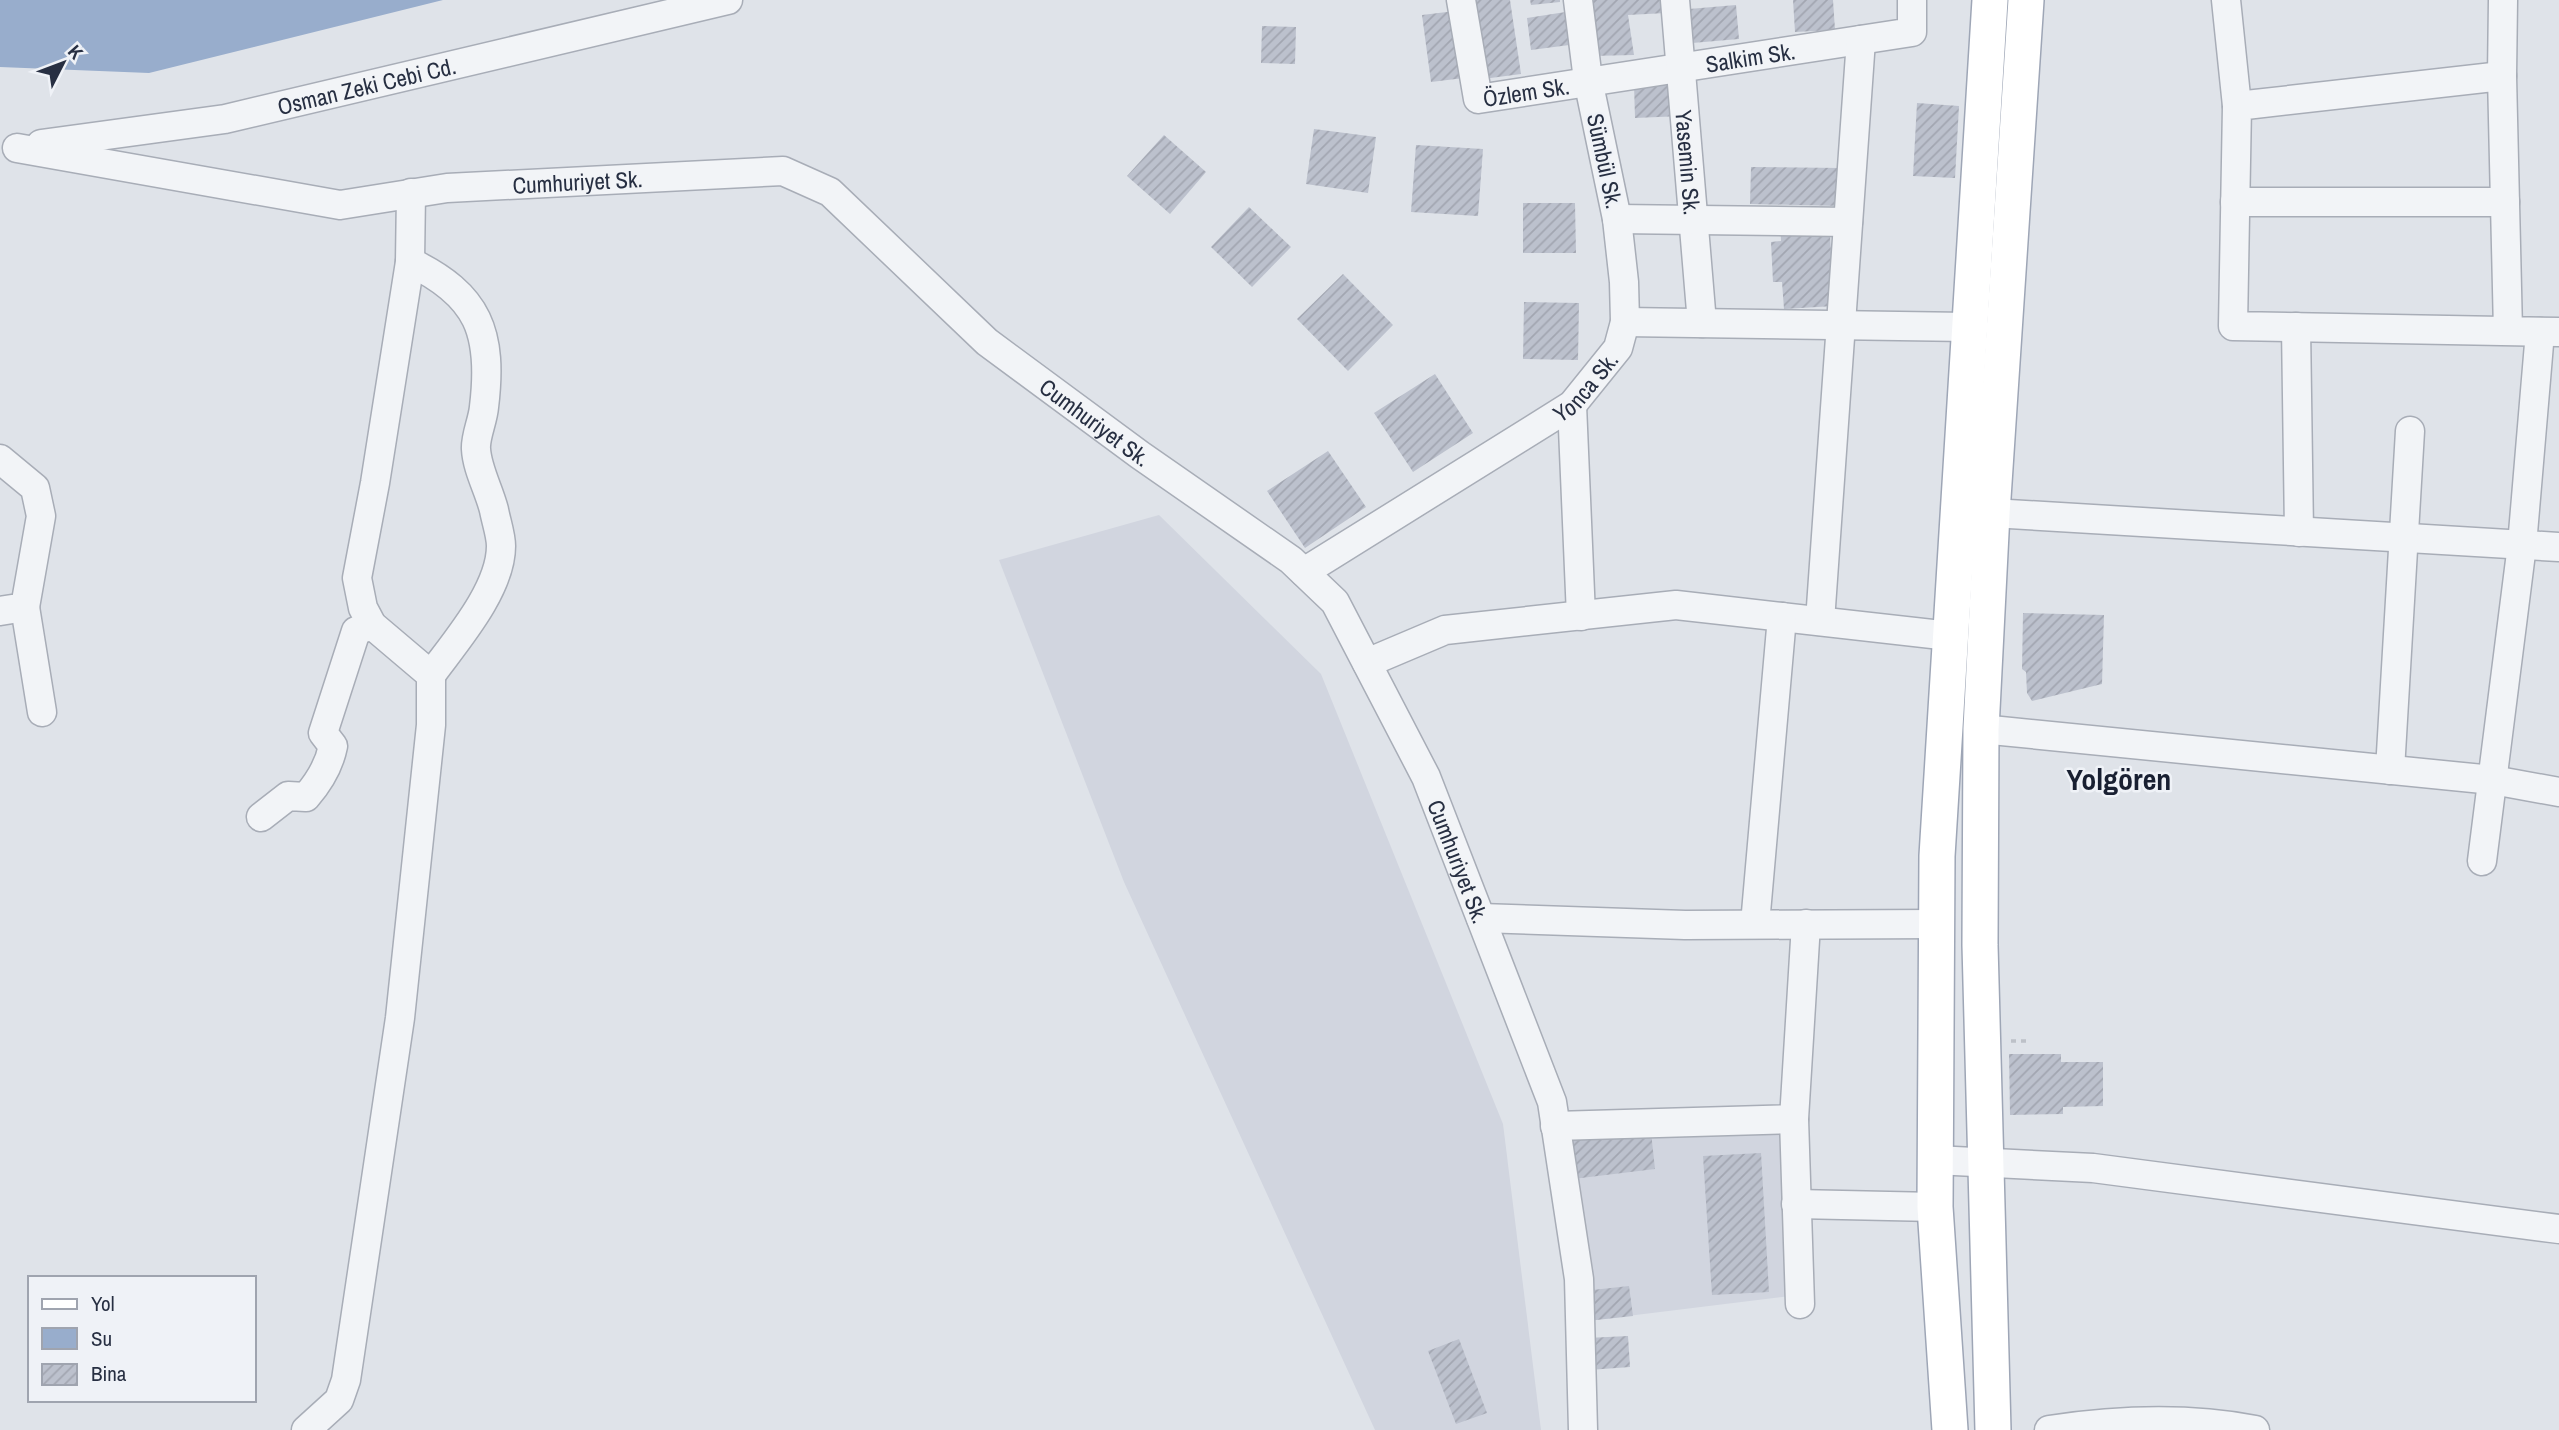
<svg xmlns="http://www.w3.org/2000/svg" width="2559" height="1430" viewBox="0 0 2559 1430" font-family="'Archivo Narrow',sans-serif">
	<defs>
		<pattern id="building-hatch" width="6" height="6" patternUnits="userSpaceOnUse" patternTransform="scale(1.75)"><rect width="6" height="6" fill="#bcc1cd"/><path d="M-1 1l2-2M0 6l6-6M5 7l2-2" fill="none" stroke="#a2a6b1"/></pattern>
	</defs>
	<rect width="100%" height="100%" fill="#dfe3e9"/>
	<!-- built -->
	<g fill="#d1d5df">
		<path d="M1159,515L1321,674L1503,1124L1541,1430H1375L1124,882L999,560Z"/>
		<path d="M1782,1128L1790,1296L1587,1321L1573,1179L1651,1132Z"/>
	</g>
	<!-- water -->
	<path fill="#98adcc" d="M0,0H443L149,73L0,67Z"/>
	<!-- building -->
	<g fill="url(#building-hatch)">
		<path d="M1472,0H1510L1521,74L1483,79Z"/>
		<path d="M1530,0H1560V2L1531,5Z"/>
		<path d="M1584,0H1665L1666,13L1628,15L1634,55L1591,56Z"/>
		<path d="M1793,0H1833L1835,30L1795,32Z"/>
		<path d="M1736,5L1739,39L1692,43L1689,9Z"/>
		<path d="M1455,11L1464,78L1431,82L1422,15Z"/>
		<path d="M1572,11L1577,44L1531,50L1527,18Z"/>
		<path d="M1262,26L1296,27L1295,64L1261,63Z"/>
		<path d="M1680,82L1682,116L1635,118L1634,84Z"/>
		<path d="M1917,103L1959,106L1955,178L1913,176Z"/>
		<path d="M1314,129L1376,137L1368,193L1306,184Z"/>
		<path d="M1164,135L1206,172L1170,214L1127,176Z"/>
		<path d="M1416,145L1483,149L1478,216L1411,212Z"/>
		<path d="M1751,167L1841,168V206L1750,204Z"/>
		<path d="M1523,203H1575L1576,253H1523Z"/>
		<path d="M1249,207L1291,247L1252,287L1211,247Z"/>
		<path d="M1829,216L1834,306L1784,309L1782,282H1773L1771,242L1781,241L1780,219Z"/>
		<path d="M1343,274L1393,325L1348,371L1297,319Z"/>
		<path d="M1524,302L1579,303L1578,360L1523,359Z"/>
		<path d="M1435,374L1473,433L1413,472L1374,413Z"/>
		<path d="M1328,451L1366,507L1305,548L1267,491Z"/>
		<path d="M2023,613L2104,615L2102,684L2032,701L2027,693L2026,672L2022,669Z"/>
		<path d="M2009,1054H2061V1062H2103V1106L2063,1107V1114L2010,1115Z"/>
		<path d="M1651,1132L1655,1169L1573,1179L1568,1141Z"/>
		<path d="M1761,1153L1769,1292L1712,1295L1703,1156Z"/>
		<path d="M1629,1286L1633,1316L1587,1321L1583,1291Z"/>
		<path d="M1628,1336L1630,1367L1589,1370L1587,1338Z"/>
		<path d="M1459,1339L1487,1413L1456,1424L1428,1351Z"/>
	</g>
	<g fill="none" stroke-linecap="round" stroke-linejoin="round">
		<!-- minor casing -->
		<g stroke="#a8adb7" stroke-width="31">
			<g id="minor">
				<path id="s1" d="M1461,0L1478,99L1912,32V0"/>
				<path id="s2" d="M1675,0L1702,323"/>
				<path d="M2226,0L2237,106"/>
				<path d="M2502,76L2503,0"/>
				<path id="s3" d="M41,144L225,119L728,0"/>
				<path id="s4" d="M17,148L340,205L447,188L783,171L830,192L987,342L1140,455L1291,560L1335,602L1426,777L1552,1102L1579,1279L1583,1430"/>
				<path d="M2235,202H2505"/>
				<path d="M1617,219L1848,222"/>
				<path d="M410,262C479,295 493,333 484,407C483,420 475,437 476,449C477,469 489,490 494,510C496,521 501,535 501,546C501,590 455,642 431,675"/>
				<path d="M1625,322L1968,327"/>
				<path d="M2296,327L2299,532"/>
				<path d="M2508,331L2502,76L2237,106L2233,326L2559,332"/>
				<path d="M1572,405L1581,616"/>
				<path d="M0,459L35,488L41,516L25,607L0,611"/>
				<path d="M1992,513L2559,547"/>
				<path id="s5" d="M1304,572L1572,405L1618,348L1625,322L1624,282L1617,219L1588,80L1578,0"/>
				<path d="M25,607L42,712"/>
				<path d="M1820,621L1861,40"/>
				<path d="M1367,663L1445,630L1676,605L1950,636"/>
				<path d="M1981,729L2493,780L2559,792"/>
				<path d="M2390,770L2410,431"/>
				<path d="M261,817L288,796L306,797C320,781 329,766 333,746L323,733L356,631L372,625"/>
				<path d="M2482,861L2522,545L2540,332"/>
				<path d="M1481,918L1685,925L1937,924"/>
				<path d="M1755,924L1782,617"/>
				<path d="M1794,1119L1800,1304"/>
				<path d="M1555,1126L1794,1119L1806,924"/>
				<path d="M1935,1160L2093,1168L2559,1229"/>
				<path d="M1796,1204L1935,1207"/>
				<path d="M306,1430L339,1400L346,1380L400,1018L431,725V675L372,625L363,608L357,578L375,483L410,262L411,193"/>
				<path d="M2049,1430C2116,1420 2188,1417 2255,1430"/>
			</g>
		</g>
		<!-- major casing -->
		<g stroke="#9ea6b6" stroke-width="38">
			<g id="major">
				<path d="M1950,1430L1935,1207L1937,856L1990,0"/>
				<path d="M1993,1430L1980,945L1981,729L1992,513L2026,0"/>
			</g>
		</g>
		<!-- path -->
		<path stroke="#bdc1c8" stroke-width="3.5" stroke-dasharray="5 5" stroke-linecap="butt" d="M2011,1041H2029"/>
		<!-- minor -->
		<use href="#minor" stroke="#f2f4f7" stroke-width="28"/>
		<!-- major -->
		<use href="#major" stroke="#fff" stroke-width="35"/>
	</g>
	<g text-anchor="middle" dominant-baseline="central" stroke-width="5" stroke-linejoin="round" paint-order="stroke">
		<!-- street labels -->
		<g font-size="23" fill="#272f42" stroke="#eff2f7">
			<text stroke="none"><textPath href="#s1" startOffset="376">Salkim Sk.</textPath></text>
			<text stroke="none"><textPath href="#s3" startOffset="331">Osman Zeki Cebi Cd.</textPath></text>
			<text stroke="none"><textPath href="#s1" startOffset="149">Özlem Sk.</textPath></text>
			<text transform="translate(1605 161) rotate(78)">Sümbül Sk.</text>
			<text stroke="none"><textPath href="#s2" startOffset="163">Yasemin Sk.</textPath></text>
			<text stroke="none"><textPath href="#s4" startOffset="567">Cumhuriyet Sk.</textPath></text>
			<text stroke="none"><textPath href="#s5" startOffset="338">Yonca Sk.</textPath></text>
			<text stroke="none"><textPath href="#s4" startOffset="1176">Cumhuriyet Sk.</textPath></text>
			<text stroke="none"><textPath href="#s4" startOffset="1764">Cumhuriyet Sk.</textPath></text>
		</g>
		<!-- district labels -->
		<g font-size="30" font-weight="bold" fill="#192032" stroke="#eff2f7">
			<text x="2119" y="779">Yolgören</text>
		</g>
	</g>
	<!-- legend -->
	<rect x="28" y="1276" width="228" height="126" fill="#eff2f7" stroke="#9fa4af" stroke-width="2"/>
	<rect x="42" y="1299" width="35" height="10" fill="#ffffff" stroke="#9fa4af" stroke-width="2"/>
	<text x="91" y="1311" font-size="21" fill="#272f42">Yol</text>
	<rect x="42" y="1328" width="35" height="21" fill="#98adcc" stroke="#9fa4af" stroke-width="2"/>
	<text x="91" y="1346" font-size="21" fill="#272f42">Su</text>
	<rect x="42" y="1364" width="35" height="21" fill="url(#building-hatch)" stroke="#9fa4af" stroke-width="2"/>
	<text x="91" y="1381" font-size="21" fill="#272f42">Bina</text>
	<!-- north arrow -->
	<g transform="translate(63 63) rotate(48)" stroke="#eff2f7" stroke-width="5" paint-order="stroke">
	<path d="M0-5L12 26L0 18L-12 26Z" fill="#272f42"/>
	<text y="-10" font-size="19" font-weight="bold" text-anchor="middle" fill="#272f42">K</text>
	</g>
</svg>
